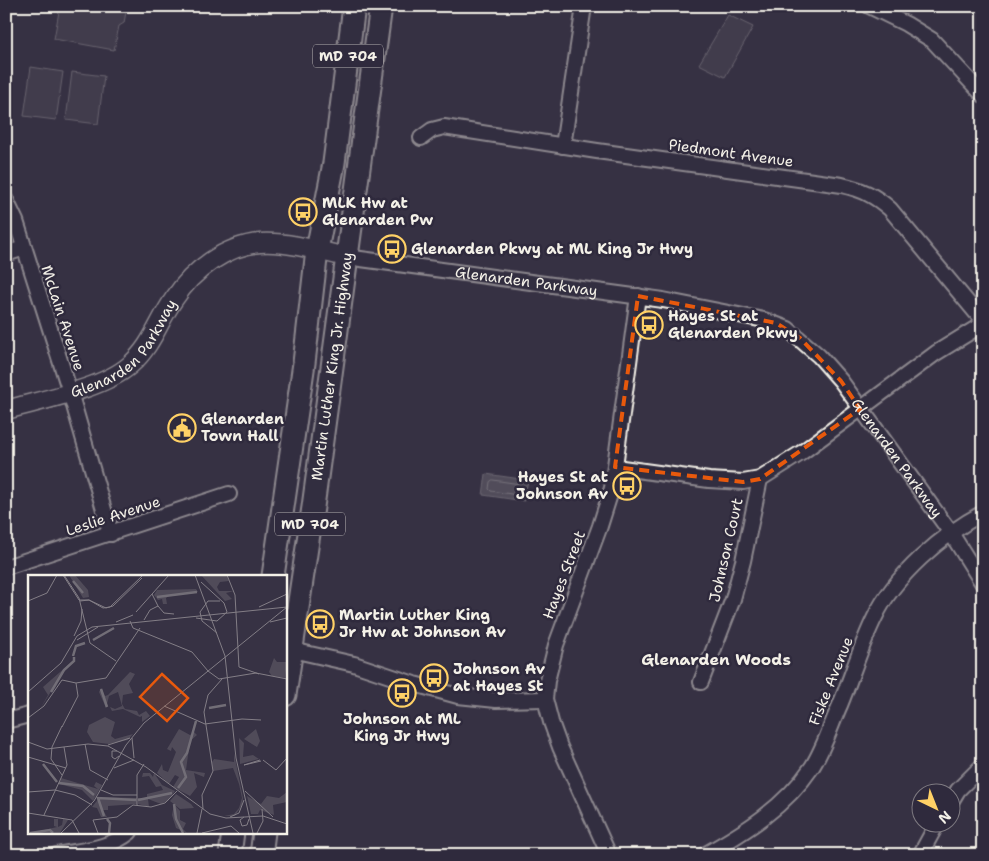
<svg xmlns="http://www.w3.org/2000/svg" width="989" height="861" viewBox="0 0 989 861" font-family="'Shantell Sans',sans-serif">
	<rect width="100%" height="100%" fill="#373244"/>
	<filter id="ink" filterUnits="userSpaceOnUse"><feTurbulence type="fractalNoise" baseFrequency=".02" numOctaves="2"/><feDisplacementMap in="SourceGraphic" scale="10" xChannelSelector="R" yChannelSelector="G"/><feConvolveMatrix kernelMatrix="1 2 1 2 8 2 1 2 1" color-interpolation-filters="sRGB"/></filter>
	<g filter="url(#ink)">
		<!-- green -->
		<g fill="#504b59" stroke="#a29ea0">
			<path d="M60,6H127L124,23L119,26L114,50L54,39Z"/>
			<path d="M728,15L753,27L725,77L699,64Z"/>
			<path d="M31,67L63,72L56,120L24,116Z"/>
			<path d="M72,72L104,76L98,124L66,120Z"/>
		</g>
		<!-- water -->
		<path fill="#726e77" stroke="#a6a2a4" d="M486,474L528,480L524,501L483,495Z"/>
		<g fill="none" stroke-linecap="round" stroke-linejoin="round">
			<!-- shore -->
			<path stroke="#c0bdbb" stroke-width="1" d="M493,480L520,484L521,487L520,494L518,495L491,491L489,489L490,482Z"/>
			<!-- minor casing -->
			<g stroke="#f4f1e8" stroke-width="18">
				<g id="minor">
					<path d="M869,6L906,24L932,40L983,95"/>
					<path d="M421,138L432,130L444,127L597,151L842,185C863,190 874,195 890,209L983,321"/>
					<path d="M563,146L584,6"/>
					<path d="M6,200L16,221L70,392L111,534"/>
					<path d="M6,254L24,248"/>
					<path id="s1" d="M346,257L663,300L764,320L788,329L819,356L841,381L951,533L983,584"/>
					<path d="M615,467L709,480L743,482L760,479L801,453L936,353L983,324"/>
					<path d="M6,567L229,494"/>
					<path d="M285,651L292,650L354,664L414,684L458,696L496,700L545,699"/>
					<path d="M701,682L733,599L743,561L760,479"/>
					<path d="M6,721L29,715"/>
					<path d="M952,800L958,790L983,765"/>
					<path d="M56,855C82,850 109,849 130,832"/>
					<path d="M609,855L560,747L551,722L545,699L547,681L556,645L600,526L612,488L638,296"/>
					<path d="M704,855C745,832 785,807 812,767C824,748 831,725 840,705C852,676 861,645 875,617C894,576 943,534 983,513"/>
					<path d="M920,855L937,824"/>
				</g>
			</g>
			<!-- tertiary casing -->
			<g stroke="#f4f1e8" stroke-width="21">
				<g id="tertiary">
					<path id="s2" d="M6,410C41,400 103,389 130,365C152,346 158,322 174,299C193,270 225,246 260,243C286,241 321,251 346,257"/>
				</g>
			</g>
			<!-- primary casing -->
			<g stroke="#f4f1e8" stroke-width="25">
				<g id="primary">
					<path d="M273,576L304,363L317,250L334,163L354,6"/>
					<path id="s3" d="M285,695L313,507L381,6"/>
					<path d="M230,855L233,832"/>
					<path d="M261,855L264,832"/>
				</g>
			</g>
			<!-- minor -->
			<use href="#minor" stroke="#2f2a3d" stroke-width="14"/>
			<!-- tertiary -->
			<use href="#tertiary" stroke="#2f2a3d" stroke-width="18"/>
			<!-- primary -->
			<use href="#primary" stroke="#2f2a3d" stroke-width="21"/>
		</g>
	</g>
	<!-- marked area -->
	<path d="M0 0H989V861H0ZM638,296L776,323L800,338L841,381L860,409L760,479L743,482L615,467Z" fill="#373244" fill-opacity=".55" fill-rule="evenodd"/>
	<path fill="none" stroke="#e8590c" stroke-width="4" stroke-dasharray="10 6" stroke-linejoin="round" d="M638,296L776,323L800,338L841,381L860,409L760,479L743,482L615,467Z"/>
	<!-- icons -->
	<defs>
		<g id="bus-ring" transform="scale(1.4375)"><circle r="9.5" fill="#2f2a3d" stroke="#ffd166" stroke-width="1.5"/><path d="M-5-6H5V4H4V6H2V4H-2V6H-4V4H-5ZM-3.5-4V0h7V-4ZM-3.5 1.2v1.5H-2V1.2ZM2 1.2v1.5H3.5V1.2Z" fill="#ffd166"/></g>
		<g id="civic-ring" transform="scale(1.4375)"><circle r="9.5" fill="#2f2a3d" stroke="#ffd166" stroke-width="1.5"/><path d="M-.6-6.5H3V-4.5H.6V-3L4-1V1h2V6H-6V1h2V-1L-.6-3ZM-1.2 2.5V6h2.4V2.5Z" fill="#ffd166"/></g>
	</defs>
	<g fill-rule="evenodd">
		<use href="#bus-ring" x="303" y="212"/>
		<use href="#bus-ring" x="392" y="249"/>
		<use href="#bus-ring" x="649" y="325"/>
		<use href="#civic-ring" x="182" y="428"/>
		<use href="#bus-ring" x="627" y="486"/>
		<use href="#bus-ring" x="320" y="624"/>
		<use href="#bus-ring" x="434" y="678"/>
		<use href="#bus-ring" x="402" y="693"/>
	</g>
	<g text-anchor="middle" dominant-baseline="central" stroke-width="5" stroke-linejoin="round" paint-order="stroke">
		<!-- shield labels -->
		<g fill="#2f2a3d" stroke="#b9b5b5" stroke-width="1">
			<rect x="313" y="44.5" width="70" height="23" rx="4"/>
			<rect x="275" y="512.5" width="70" height="23" rx="4"/>
		</g>
		<g font-size="14" font-weight="bold" fill="#f4f1e8">
			<text x="348" y="56">MD 704</text>
			<text x="310" y="524">MD 704</text>
		</g>
		<!-- street labels -->
		<g font-size="15" fill="#f4f1e8" stroke="#2f2a3d">
			<text transform="translate(731 153) rotate(8)">Piedmont Avenue</text>
			<text stroke="none"><textPath href="#s1" startOffset="182">Glenarden Parkway</textPath></text>
			<text transform="translate(63 318) rotate(72)">McLain Avenue</text>
			<text stroke="none"><textPath href="#s2" startOffset="139">Glenarden Parkway</textPath></text>
			<text stroke="none"><textPath href="#s3" startOffset="332">Martin Luther King Jr. Highway</textPath></text>
			<text stroke="none"><textPath href="#s1" startOffset="618">Glenarden Parkway</textPath></text>
			<text transform="translate(113 516) rotate(-18)">Leslie Avenue</text>
			<text transform="translate(726 550) rotate(-77)">Johnson Court</text>
			<text transform="translate(564 575) rotate(-69)">Hayes Street</text>
			<text transform="translate(831 681) rotate(-68)">Fiske Avenue</text>
		</g>
		<!-- poi labels -->
		<g font-size="15" font-weight="bold" fill="#f4f1e8" stroke="#2f2a3d" text-anchor="start">
			<text x="322" y="203">MLK Hw at<tspan x="322" dy="17">Glenarden Pw</tspan></text>
			<text x="411" y="249">Glenarden Pkwy at ML King Jr Hwy</text>
			<text x="668" y="316">Hayes St at<tspan x="668" dy="17">Glenarden Pkwy</tspan></text>
			<text x="201" y="419">Glenarden<tspan x="201" dy="17">Town Hall</tspan></text>
			<text x="608" y="477" text-anchor="end">Hayes St at<tspan x="608" dy="17">Johnson Av</tspan></text>
			<text x="339" y="615">Martin Luther King<tspan x="339" dy="17">Jr Hw at Johnson Av</tspan></text>
			<text x="453" y="669">Johnson Av<tspan x="453" dy="17">at Hayes St</tspan></text>
			<text x="402" y="719" text-anchor="middle">Johnson at ML<tspan x="402" dy="17">King Jr Hwy</tspan></text>
		</g>
		<!-- neighbourhood labels -->
		<g font-size="16" font-weight="bold" fill="#f4f1e8" stroke="#2f2a3d">
			<text x="716" y="659">Glenarden Woods</text>
		</g>
	</g>
	<!-- overview -->
	<g transform="translate(28 575)">
		<rect width="259" height="259" fill="#373244"/>
		<path d="M41,0H47L60,15L61,22L55,23ZM173,0H199L201,6L192,7L189,12L191,16H206L198,18L204,24L197,26ZM168,14L170,17L142,20L138,23L139,29H135L134,24L130,25L126,20L129,15ZM48,83L38,93L12,134L20,120L15,112ZM246,83L249,87H259L257,103L244,101L241,97ZM102,97L107,99L101,109L105,118L95,120L94,129L97,134L109,136L111,140L118,136L122,141L114,147V141L112,142L95,134L84,136L82,132L87,134L94,131L90,117L81,121L78,133L71,117L73,113L77,121L80,120ZM77,142L87,147L83,161L87,164L105,159L100,165L81,169L65,167L59,157L61,150ZM151,154L162,160L166,157L169,160L162,166L158,195L177,198L176,202L166,198L169,212L162,221L145,212L151,202L147,200L141,209L129,198L134,189L135,195L140,197L148,177L144,172L143,176L139,174ZM228,154L232,166L229,172L216,164ZM211,163L216,168L215,182L225,180L231,184L212,189ZM206,178L215,223L214,230L207,241H196L206,239L211,233L214,223L211,209L205,193L185,196L184,187L186,184L206,187ZM115,198H122L125,202L126,198L134,210L147,216L140,226L133,229L120,224L121,232L110,229V223H119V219L135,215L133,211L128,212L121,201L114,202ZM33,203L70,214L66,211L68,207L74,210L65,226L54,215L31,209ZM259,217V227L245,230L246,240L232,235L230,239H223L219,221L233,229L239,221L251,223ZM148,219L163,229L166,233L152,234L142,226ZM72,222L109,223V229L80,231V235H75L79,242H73L69,233L64,232ZM146,229L152,236V245L158,248L155,254L159,258L148,253L144,240ZM26,244H30V252L34,250L35,244L40,245L32,258H3L29,252L26,251Z" fill="#504b59"/>
		<path fill="none" stroke="#726e77" stroke-width="2.5" d="M45,6L55,18M129,22L169,17M65,65L86,53M45,81L48,71L57,68M73,114L79,132M23,117L36,95L46,86V82M181,133L198,130M15,189L29,207M31,208L55,211L66,220M150,213L158,202L153,187L159,178L168,146M110,225L144,218M146,229L148,244L155,258M76,241L70,223L108,225M79,244L82,248L81,258M2,258L22,255L25,258"/>
		<path fill="none" stroke="#837e86" stroke-width="1" d="M35,0L51,25H61L78,33L85,31L114,3M36,0L51,23L62,68L88,86M167,0L197,81L208,183L225,258M199,0L207,20L211,92L231,99M0,26L19,18L29,0M52,26L61,25L75,33L82,32L115,0M130,31L136,38L146,39M231,32L259,19M108,37L141,0M168,43L189,46L199,37L196,28L173,7M116,45L122,35L130,31L124,19M102,46L105,53L164,77L180,96M88,47L105,40M242,47L259,43M189,58L174,46L172,37L180,26H192M46,61L53,46L54,34M49,65L70,52M180,96L191,104L228,98L259,104M0,117L33,88L49,61L64,52L259,32M136,131L177,149L214,144L233,145M0,143L16,131L34,105L48,108L78,103L112,53M34,151L24,172L23,184L34,200M34,152L50,121L48,108M104,163L106,183M0,167L19,174L60,169L80,171L118,192L182,239L198,243L235,241L259,249M57,169L62,195L80,205M80,170L102,163M89,176H84V182L87,184L91,181M0,182L38,193M232,185L216,190L233,186M235,185L248,195M86,193L106,185M248,195L259,183M73,215L85,220H109M217,216L245,242M0,217L27,215L47,220L64,230M109,230V200L116,189M175,234L174,220L185,196L176,137L180,120L194,104M0,238L44,245L51,258M16,240L39,190L36,172M202,242L211,238L216,225M216,242L212,245L214,251L219,250L221,244M33,258L66,226L98,170L116,148L259,32M70,258L65,245L89,242L105,230L123,232L137,228L149,216M169,258L174,234M174,258L203,251L211,258M229,258L235,246L234,234"/>
		<path fill="#e8590c" fill-opacity="0.15" stroke="#e8590c" stroke-width="2.5" d="M134,99L160,123L139,146L112,122Z"/>
		<rect width="259" height="259" fill="none" stroke="#f4f1e8" stroke-width="2.5"/>
	</g>
	<!-- margin -->
	<rect width="989" height="861" fill="none" stroke="#2f2a3d" stroke-width="25"/>
	<rect x="12" y="12" width="964" height="836" fill="none" stroke="#f4f1e8" stroke-width="2" filter="url(#ink)"/>
	<!-- north arrow -->
	<g transform="translate(936 808) rotate(137)"><circle r="24" fill="#2f2a3d" stroke="#7e7a81"/>
	<path d="M0-4L9 19L0 12L-9 19Z" fill="#ffd166"/>
	<text y="-8" font-size="14" font-weight="bold" text-anchor="middle" fill="#f4f1e8">N</text>
	</g>
</svg>
